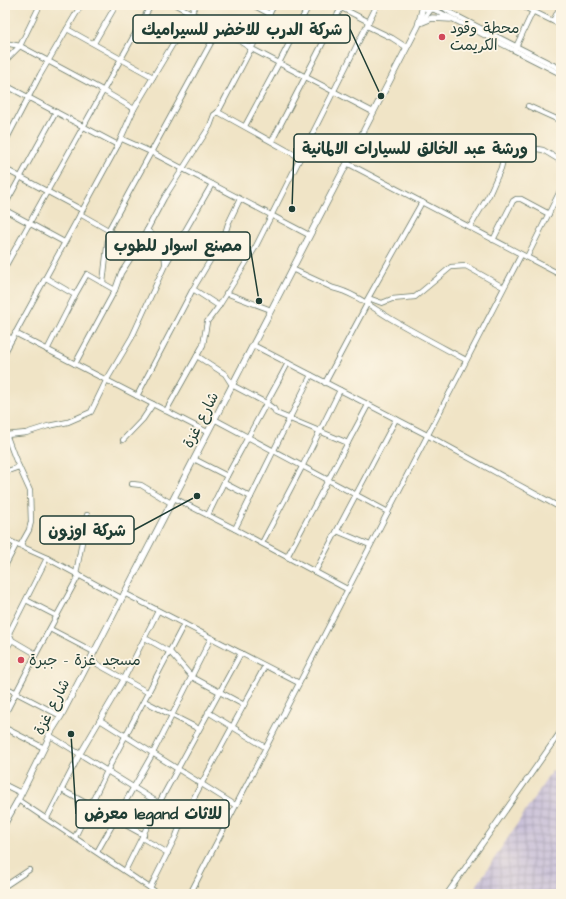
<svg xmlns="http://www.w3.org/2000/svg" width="566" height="899" viewBox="0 0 566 899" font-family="'Architects Daughter','Playpen Sans Arabic',sans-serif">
	<defs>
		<pattern id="industrial-grid" width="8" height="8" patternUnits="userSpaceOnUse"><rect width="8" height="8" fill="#c8bfd8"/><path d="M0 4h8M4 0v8" fill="none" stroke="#a29cb0"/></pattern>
	</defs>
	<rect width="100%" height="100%" fill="#fcf5e5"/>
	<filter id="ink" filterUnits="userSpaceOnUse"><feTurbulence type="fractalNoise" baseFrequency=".025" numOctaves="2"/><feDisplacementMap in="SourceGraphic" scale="8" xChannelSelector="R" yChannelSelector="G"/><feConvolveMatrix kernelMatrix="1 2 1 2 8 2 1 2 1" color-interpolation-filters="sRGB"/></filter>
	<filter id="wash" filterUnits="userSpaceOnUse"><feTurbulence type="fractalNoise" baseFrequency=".012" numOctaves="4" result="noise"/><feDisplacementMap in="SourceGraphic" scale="16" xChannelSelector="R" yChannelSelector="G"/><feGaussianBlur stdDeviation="0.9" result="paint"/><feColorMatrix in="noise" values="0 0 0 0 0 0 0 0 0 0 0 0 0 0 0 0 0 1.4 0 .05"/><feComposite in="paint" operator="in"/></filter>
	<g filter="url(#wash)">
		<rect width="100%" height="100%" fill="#f0e4c6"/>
		<!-- industrial -->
		<path fill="url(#industrial-grid)" d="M552,771L561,776V894H471Z"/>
	</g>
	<g filter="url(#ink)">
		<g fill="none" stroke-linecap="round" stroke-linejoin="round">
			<!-- minor casing -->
			<g stroke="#687767" stroke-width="6">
				<g id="minor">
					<path d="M176,5L219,28L252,49L373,112"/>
					<path d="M253,5L270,14"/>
					<path d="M336,5L369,22"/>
					<path d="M440,5L451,13L478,27L561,69"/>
					<path d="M520,5L561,25"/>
					<path d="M433,9L561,74"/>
					<path d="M553,21L561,5"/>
					<path d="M367,26L392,38L406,47"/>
					<path d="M67,29L153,77"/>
					<path d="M5,43L20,46L102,90L134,109"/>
					<path d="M94,43L116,5"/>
					<path d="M516,47L533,11"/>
					<path d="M5,61L20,46L40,5"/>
					<path d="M5,85L118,145"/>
					<path d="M528,106L561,121"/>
					<path d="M218,112L299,157"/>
					<path d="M245,126L279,63L309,5"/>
					<path d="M122,139L151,152L309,235"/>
					<path d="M272,141L341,8"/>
					<path d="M5,142L40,75L81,5"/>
					<path d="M347,163L561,275"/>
					<path d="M5,169L82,210"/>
					<path d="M5,205L56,112"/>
					<path d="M5,210L64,242"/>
					<path d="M80,214L138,247L164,198L210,126L214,115L218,112L274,5"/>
					<path d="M470,227L489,195L501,168L507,144L523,151L537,149L543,150L561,161"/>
					<path d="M493,240L513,201L516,199H521L549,214"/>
					<path d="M527,257L561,189"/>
					<path d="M166,264L212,184"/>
					<path d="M5,267L151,5"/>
					<path d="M292,269L333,288C355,293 374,309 393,320C417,334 442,347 466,360"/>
					<path d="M46,278L75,295L87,274L115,290L75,364"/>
					<path d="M103,283L109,229L219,28"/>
					<path d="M193,289L219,306"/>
					<path d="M115,290L121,273L138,247"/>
					<path d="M226,293L271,310"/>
					<path d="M367,300L422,202"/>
					<path d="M15,333L207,432"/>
					<path d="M5,335L12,339"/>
					<path d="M253,345L427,435L561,508"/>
					<path d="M47,350L75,295"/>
					<path d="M5,352L118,145L134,109L196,5"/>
					<path d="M197,356L225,374L232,385L266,403L274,409L276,413L348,443"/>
					<path d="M325,383L367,304L371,299L382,303L392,299L415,297L451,267L466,266L503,287"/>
					<path d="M137,396L193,289L224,237L228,224L240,199"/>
					<path d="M166,411L203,345L207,322L219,306L255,248L377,5"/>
					<path d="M214,419L388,512"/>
					<path d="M6,434L15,458L30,491L31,522L29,530L20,546"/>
					<path d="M6,435L26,433L48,426L68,422L91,412L106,381L132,337L165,265C166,250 158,240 147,230"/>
					<path d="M123,440L143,419L153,404"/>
					<path d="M194,459L227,476"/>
					<path d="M5,472L19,467"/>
					<path d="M224,483L251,497"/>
					<path d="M132,484L141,485L171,503"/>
					<path d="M174,498L235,529L347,589"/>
					<path d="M208,515L227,476L288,363"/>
					<path d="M235,529L311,375"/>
					<path d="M337,531L370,545"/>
					<path d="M5,539L47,558L121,598"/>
					<path d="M262,543L302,467L340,390"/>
					<path d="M287,557L368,405"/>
					<path d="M5,566L16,545"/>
					<path d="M315,572L396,419"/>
					<path d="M76,574L87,515"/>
					<path d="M124,593L299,683"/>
					<path d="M26,600L57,616"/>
					<path d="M50,629L94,652"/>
					<path d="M145,638L170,652L192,677L244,705"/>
					<path d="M12,640L36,654"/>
					<path d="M5,651L12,640L9,633L47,558"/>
					<path d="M90,660L149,693"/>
					<path d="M5,687L61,716"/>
					<path d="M144,701L199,729"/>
					<path d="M208,712L265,747"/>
					<path d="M5,714L36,654L79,575"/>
					<path d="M100,720L235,805"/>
					<path d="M5,728L44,748"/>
					<path d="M49,735L183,818"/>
					<path d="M5,785L21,793"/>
					<path d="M62,790L144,835"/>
					<path d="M18,800L159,894"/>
					<path d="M47,818L80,754L124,679L158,611"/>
					<path d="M75,837L107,771L184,624"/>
					<path d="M142,838L168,853"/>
					<path d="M97,852L153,753L211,638"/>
					<path d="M125,871L159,803L241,653"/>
					<path d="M5,886L29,870"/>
					<path d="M150,888L176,836L183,818L265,666"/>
					<path d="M190,894L521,255"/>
					<path d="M447,894L561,731"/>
				</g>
			</g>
			<!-- major casing -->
			<g stroke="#687767" stroke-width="7">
				<g id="major">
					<path d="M427,9H433L437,5"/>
					<path d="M422,21L430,10"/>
					<path d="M420,23L432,18L450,19"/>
					<path d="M5,823L18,800L50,736L49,735L61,716L90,660L418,26L423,6"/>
				</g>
			</g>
			<!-- minor -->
			<use href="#minor" stroke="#fff" stroke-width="4.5"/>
			<!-- major -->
			<use href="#major" stroke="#fff" stroke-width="5.5"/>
		</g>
	</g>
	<!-- markers -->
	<g fill="#d1495b" stroke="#fcf5e5" stroke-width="1.5">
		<circle cx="442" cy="37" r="4"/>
		<circle cx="21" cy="660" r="4"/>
	</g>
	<g text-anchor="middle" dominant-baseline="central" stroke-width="3.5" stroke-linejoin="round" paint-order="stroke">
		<!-- poi labels -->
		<g font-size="15" fill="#1f3d34" stroke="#fcf5e5" text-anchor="start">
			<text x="450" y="28">محطة وقود<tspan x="450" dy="17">الكريمت</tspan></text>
			<text x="29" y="660">مسجد غزة - جبرة</text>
		</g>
		<!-- street labels -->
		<g font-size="15" fill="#1f3d34" stroke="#fcf5e5">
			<text transform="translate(201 420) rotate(-63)">شارع غزة</text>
			<text transform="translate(52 707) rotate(-63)">شارع غزة</text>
		</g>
	</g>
	<!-- callouts -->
	<path fill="none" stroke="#1f3d34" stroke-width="1.5" d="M381 96L350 29M292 209L294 148M259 301L250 246M197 496L134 530M71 734L76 814"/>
	<g fill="#1f3d34" stroke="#fcf5e5" stroke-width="1.5">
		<circle cx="381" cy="96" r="4"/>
		<circle cx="292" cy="209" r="4"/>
		<circle cx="259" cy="301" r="4"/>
		<circle cx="197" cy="496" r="4"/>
		<circle cx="71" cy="734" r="4"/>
	</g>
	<g fill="#fcf5e5" stroke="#1f3d34" stroke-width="1.5">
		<rect x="133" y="15" width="217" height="28" rx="4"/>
		<rect x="294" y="134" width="242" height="28" rx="4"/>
		<rect x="106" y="232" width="144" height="28" rx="4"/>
		<rect x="40" y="516" width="94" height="28" rx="4"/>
		<rect x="76" y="800" width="153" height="28" rx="4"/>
	</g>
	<g font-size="16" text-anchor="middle" font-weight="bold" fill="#1f3d34">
		<text x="242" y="35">شركة الدرب للاخضر للسيراميك</text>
		<text x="415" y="154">ورشة عبد الخالق للسيارات الالمانية</text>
		<text x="178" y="251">مصنع اسوار للطوب</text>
		<text x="87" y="536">شركة اوزون</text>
		<text x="153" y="819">معرض legand للاثاث</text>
	</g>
	<!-- margin -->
	<rect width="566" height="899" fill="none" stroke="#fcf5e5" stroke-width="20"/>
</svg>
